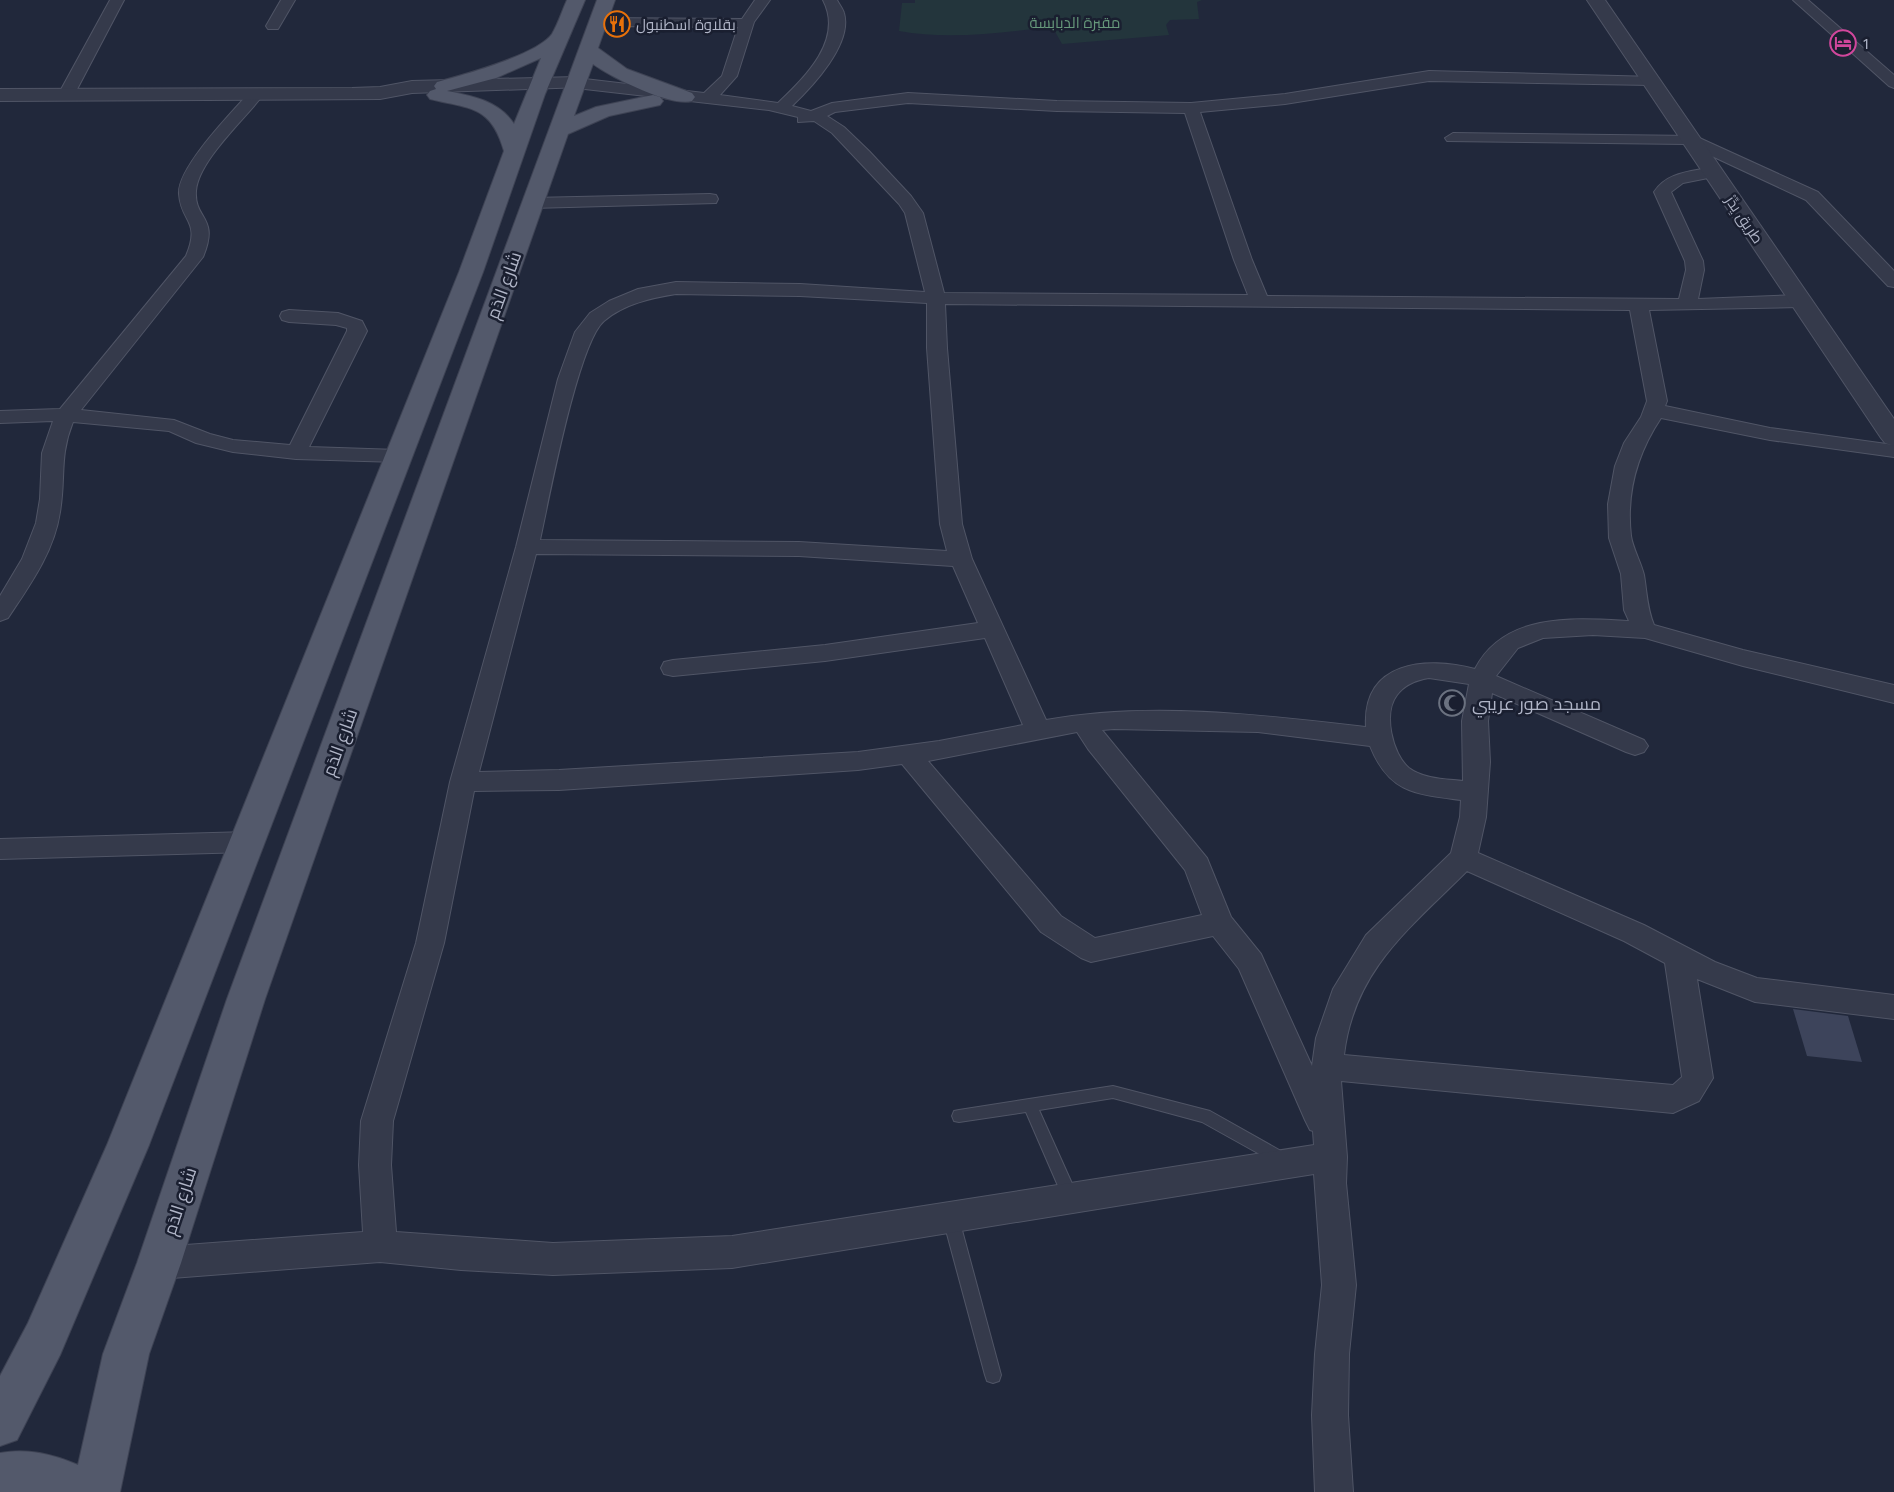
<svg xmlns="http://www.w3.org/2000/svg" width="1894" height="1492" viewBox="0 0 1894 1492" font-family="'Noto Sans',Cairo,sans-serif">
	<rect width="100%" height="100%" fill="#21283b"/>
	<!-- green -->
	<path fill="#23353c" d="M915,0H1202L1197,2L1199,19L1170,20L1166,25L1169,35L1062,44L1053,28L1049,27C1001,33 947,40 899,31L902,3H915Z"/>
	<!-- building -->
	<path fill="#3d445b" d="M1793,1009L1848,1016L1862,1062L1807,1056Z"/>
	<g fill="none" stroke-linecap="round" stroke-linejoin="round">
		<!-- service casing -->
		<g stroke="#505566" stroke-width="2">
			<g id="service">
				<path d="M1113,1086L1210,1111L1288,1155L1291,1160L1288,1165L1283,1167L1202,1122L1113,1098L1039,1110L1078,1197L1075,1202L1070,1204L1065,1202L1026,1112L959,1122L954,1121L952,1116L954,1111L959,1110Z"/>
				<path d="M951,1212L956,1214L959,1219L1001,1375L999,1381L993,1383L987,1381L985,1375L943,1219L946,1214Z"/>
			</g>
		</g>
		<!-- minor casing -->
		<g stroke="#505566" stroke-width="2">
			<g id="minor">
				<path d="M110,0H124L74,95L71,98H61L58,95Z"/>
				<path d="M281,0H295L278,29H268L266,26Z"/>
				<path d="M755,0H770L754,22L737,76L720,95L778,103C805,77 844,40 823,0H837C839,4 843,9 844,13C853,44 812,87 792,106L811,111L832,103L908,93L1057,101L1191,103L1285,94L1429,71L1655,77L1658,80L1650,85L1429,81L1285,104L1200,112L1252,260L1267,296L1679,299L1686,270L1685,261L1654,192C1667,172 1690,172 1712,167L1718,168L1720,172L1718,176L1683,183L1671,192L1703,261L1704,270L1698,299L1800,295L1807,297L1809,301L1807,305L1800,307L1649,310L1667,401L1665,406L1770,428L1894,445V457L1770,440L1661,418C1637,454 1626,492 1631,536C1633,549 1641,562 1644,575C1647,593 1647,608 1654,625L1743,650L1894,685V703L1743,666L1645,638L1593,635L1543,638L1518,648L1496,676L1644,740L1648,746L1644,752L1635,755L1626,752L1492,693L1488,721L1490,762L1486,817L1478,853L1644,925L1715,962L1757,978L1894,995V1019L1755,1002L1697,979L1713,1078L1699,1101L1673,1113L1341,1081L1347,1157L1346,1183L1356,1285L1349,1354L1348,1415L1353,1492H1315L1312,1415L1315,1354L1322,1285L1314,1174L732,1268L553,1275L461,1270L380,1262L159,1279L147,1274L142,1263L147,1252L159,1247L363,1232L359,1165L361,1121L416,943L450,782L516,547L558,379L575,332L590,313L609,301L638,289L676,282L800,284L925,292L905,213L899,204L832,133L814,121L798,122V117L769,110L576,88L568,83L576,78L704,93L722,76L738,27L597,26L590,22L597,18L742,19ZM908,103L1057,111L1185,113L1234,260L1248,295L944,293L923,213L911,196L869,151L844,127L827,116L835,112ZM676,294L800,296L927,303V348L940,524L947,551L799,542L540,540C549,499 578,343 604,321C624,304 651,298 676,294ZM945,304L1630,310L1647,401L1641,417L1624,443L1615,466L1608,504L1609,538L1621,574L1624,610L1629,621C1575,618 1504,612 1475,669C1426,656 1362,661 1366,727C1263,715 1149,701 1046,720L972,559L962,524L947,348ZM536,554L799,556L953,566L978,623L825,645L673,660L664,662L661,668L664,674L673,676L825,661L985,638L1023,725L939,741L858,752L559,770L479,772ZM1429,678L1469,684L1462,721L1463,781C1445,779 1424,779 1409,768C1392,754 1383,713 1397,695C1405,684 1417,680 1429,678ZM1114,729L1258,732L1370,746C1389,793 1415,794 1461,800L1460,817L1451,853L1366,935L1333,989L1316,1038L1312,1066L1261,954L1231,917L1207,858L1102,730ZM1077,732L1088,749L1185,870L1202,915L1095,938L1061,916L928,761ZM902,764L1041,932L1081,958L1091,962L1213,936L1239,969L1305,1120L1310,1130L1313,1131L1314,1145L732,1236L553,1243L396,1232L391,1165L393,1121L444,943L474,791L559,790L858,770ZM1467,871L1624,941L1665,963L1682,1077L1673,1085L1344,1055C1354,970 1410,928 1467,871Z"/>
				<path d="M1793,0H1808L1894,75V88L1889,86Z"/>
				<path d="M255,90L263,95C245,119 198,161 196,191C194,220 220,216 203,257L81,410L174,420L210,434L233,440L290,445L347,331V328L336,325L289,322L282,320L280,316L282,312L289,310L338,313L362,321L367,331L309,447L398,450L405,452L408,456L405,460L398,462L296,459L233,452L196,443L169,431L73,422C59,457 66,477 60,512C54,552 30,585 8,618L0,621V596L22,559L36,523L40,499L42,453L53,421L0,423V411L60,409L186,256C201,220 181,223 179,194C177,168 232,112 250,92Z"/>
				<path d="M1453,133L1695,136L1818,192L1894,271V287L1888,286L1806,200L1686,144L1447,141L1445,138Z"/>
				<path d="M710,194L716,195L718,199L716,203L532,208L526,207L523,203L526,199L532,198Z"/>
				<path d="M248,832L258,835L261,842L258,849L248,852L0,859V839Z"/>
			</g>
		</g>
		<!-- tertiary casing -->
		<g stroke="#505566" stroke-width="2">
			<g id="tertiary">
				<path d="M1587,0H1605L1894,419V446L1885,443L1881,438Z"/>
				<path d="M576,77L583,79L585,83L583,87L412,93L380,99L0,101V89L352,88L380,87L412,81Z"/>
			</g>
		</g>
		<!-- primary casing -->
		<g stroke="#3e4354" stroke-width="2">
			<g id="primary">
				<path d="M567,0H585L545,94L483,272L149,1145L60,1355L17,1440L0,1446V1376L28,1323L107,1145L459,272L504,151C491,105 470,109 430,99L427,95L430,91L436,89L434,86L437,82C463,75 537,55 552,34C558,24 562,11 567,0ZM541,58L514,124C499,101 473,96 447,91L496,78Z"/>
				<path d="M597,0H615L598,48L627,69L692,93L695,97L692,101C670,107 611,77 593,64L574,116L596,107L653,95L660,97L663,101L660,105L609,116L568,134L265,999L181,1263L149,1354L120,1492H0V1453C28,1448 52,1454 78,1465L103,1354L137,1263L227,999Z"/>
			</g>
		</g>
		<!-- service -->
		<use href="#service" fill="#353a4b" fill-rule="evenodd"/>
		<!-- minor -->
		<use href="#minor" fill="#353a4b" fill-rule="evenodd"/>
		<!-- tertiary -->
		<use href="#tertiary" fill="#353a4b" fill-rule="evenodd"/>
		<!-- primary -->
		<use href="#primary" fill="#53596b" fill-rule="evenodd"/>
	</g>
	<!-- icons -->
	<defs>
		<g id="restaurant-ring" transform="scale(1.35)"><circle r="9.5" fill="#1a1f30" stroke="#e8710a" stroke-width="1.5"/><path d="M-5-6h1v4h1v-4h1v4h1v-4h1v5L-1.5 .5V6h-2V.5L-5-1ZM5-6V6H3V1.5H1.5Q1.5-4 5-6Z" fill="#e8710a"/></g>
		<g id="hotel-ring" transform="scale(1.35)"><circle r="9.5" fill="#1a1f30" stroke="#d1479c" stroke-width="1.5"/><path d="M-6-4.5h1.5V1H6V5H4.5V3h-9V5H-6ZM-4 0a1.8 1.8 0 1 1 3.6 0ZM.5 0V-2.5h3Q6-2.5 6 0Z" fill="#d1479c"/></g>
		<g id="mosque-ring" transform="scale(1.35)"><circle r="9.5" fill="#1a1f30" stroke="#6b7280" stroke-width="1.5"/><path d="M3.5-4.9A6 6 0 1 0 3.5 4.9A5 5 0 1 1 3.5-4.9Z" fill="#6b7280"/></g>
	</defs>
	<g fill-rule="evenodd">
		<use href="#restaurant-ring" x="617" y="24"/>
		<use href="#hotel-ring" x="1843" y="43"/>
		<use href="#mosque-ring" x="1452" y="703"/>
	</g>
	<g text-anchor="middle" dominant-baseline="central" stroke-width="5" stroke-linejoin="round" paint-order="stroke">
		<!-- far-park labels -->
		<g font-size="15" fill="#66997b" stroke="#1a1f30">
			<text x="1075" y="22">مقبرة الدبابسة</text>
		</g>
		<!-- far-poi labels -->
		<g font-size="15" fill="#b0b5c7" stroke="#1a1f30" text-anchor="start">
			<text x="636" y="24">بقلاوة اسطنبول</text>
			<text x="1862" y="43">1</text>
		</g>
		<!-- far-street labels -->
		<g font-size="15" fill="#b0b5c7" stroke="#1a1f30">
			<text transform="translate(1745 219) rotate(56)">طريق يِدِّرْ</text>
		</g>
		<!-- street labels -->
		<g font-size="18" fill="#b0b5c7" stroke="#1a1f30">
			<text transform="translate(503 285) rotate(-70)">شارع الدَم</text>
			<text transform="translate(339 742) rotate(-70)">شارع الدَم</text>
			<text transform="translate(179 1201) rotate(-72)">شارع الدَم</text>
		</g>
		<!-- poi labels -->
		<g font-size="18" fill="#b0b5c7" stroke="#1a1f30" text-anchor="start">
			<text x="1472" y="703">مسجد صور عريبي</text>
		</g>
	</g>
</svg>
